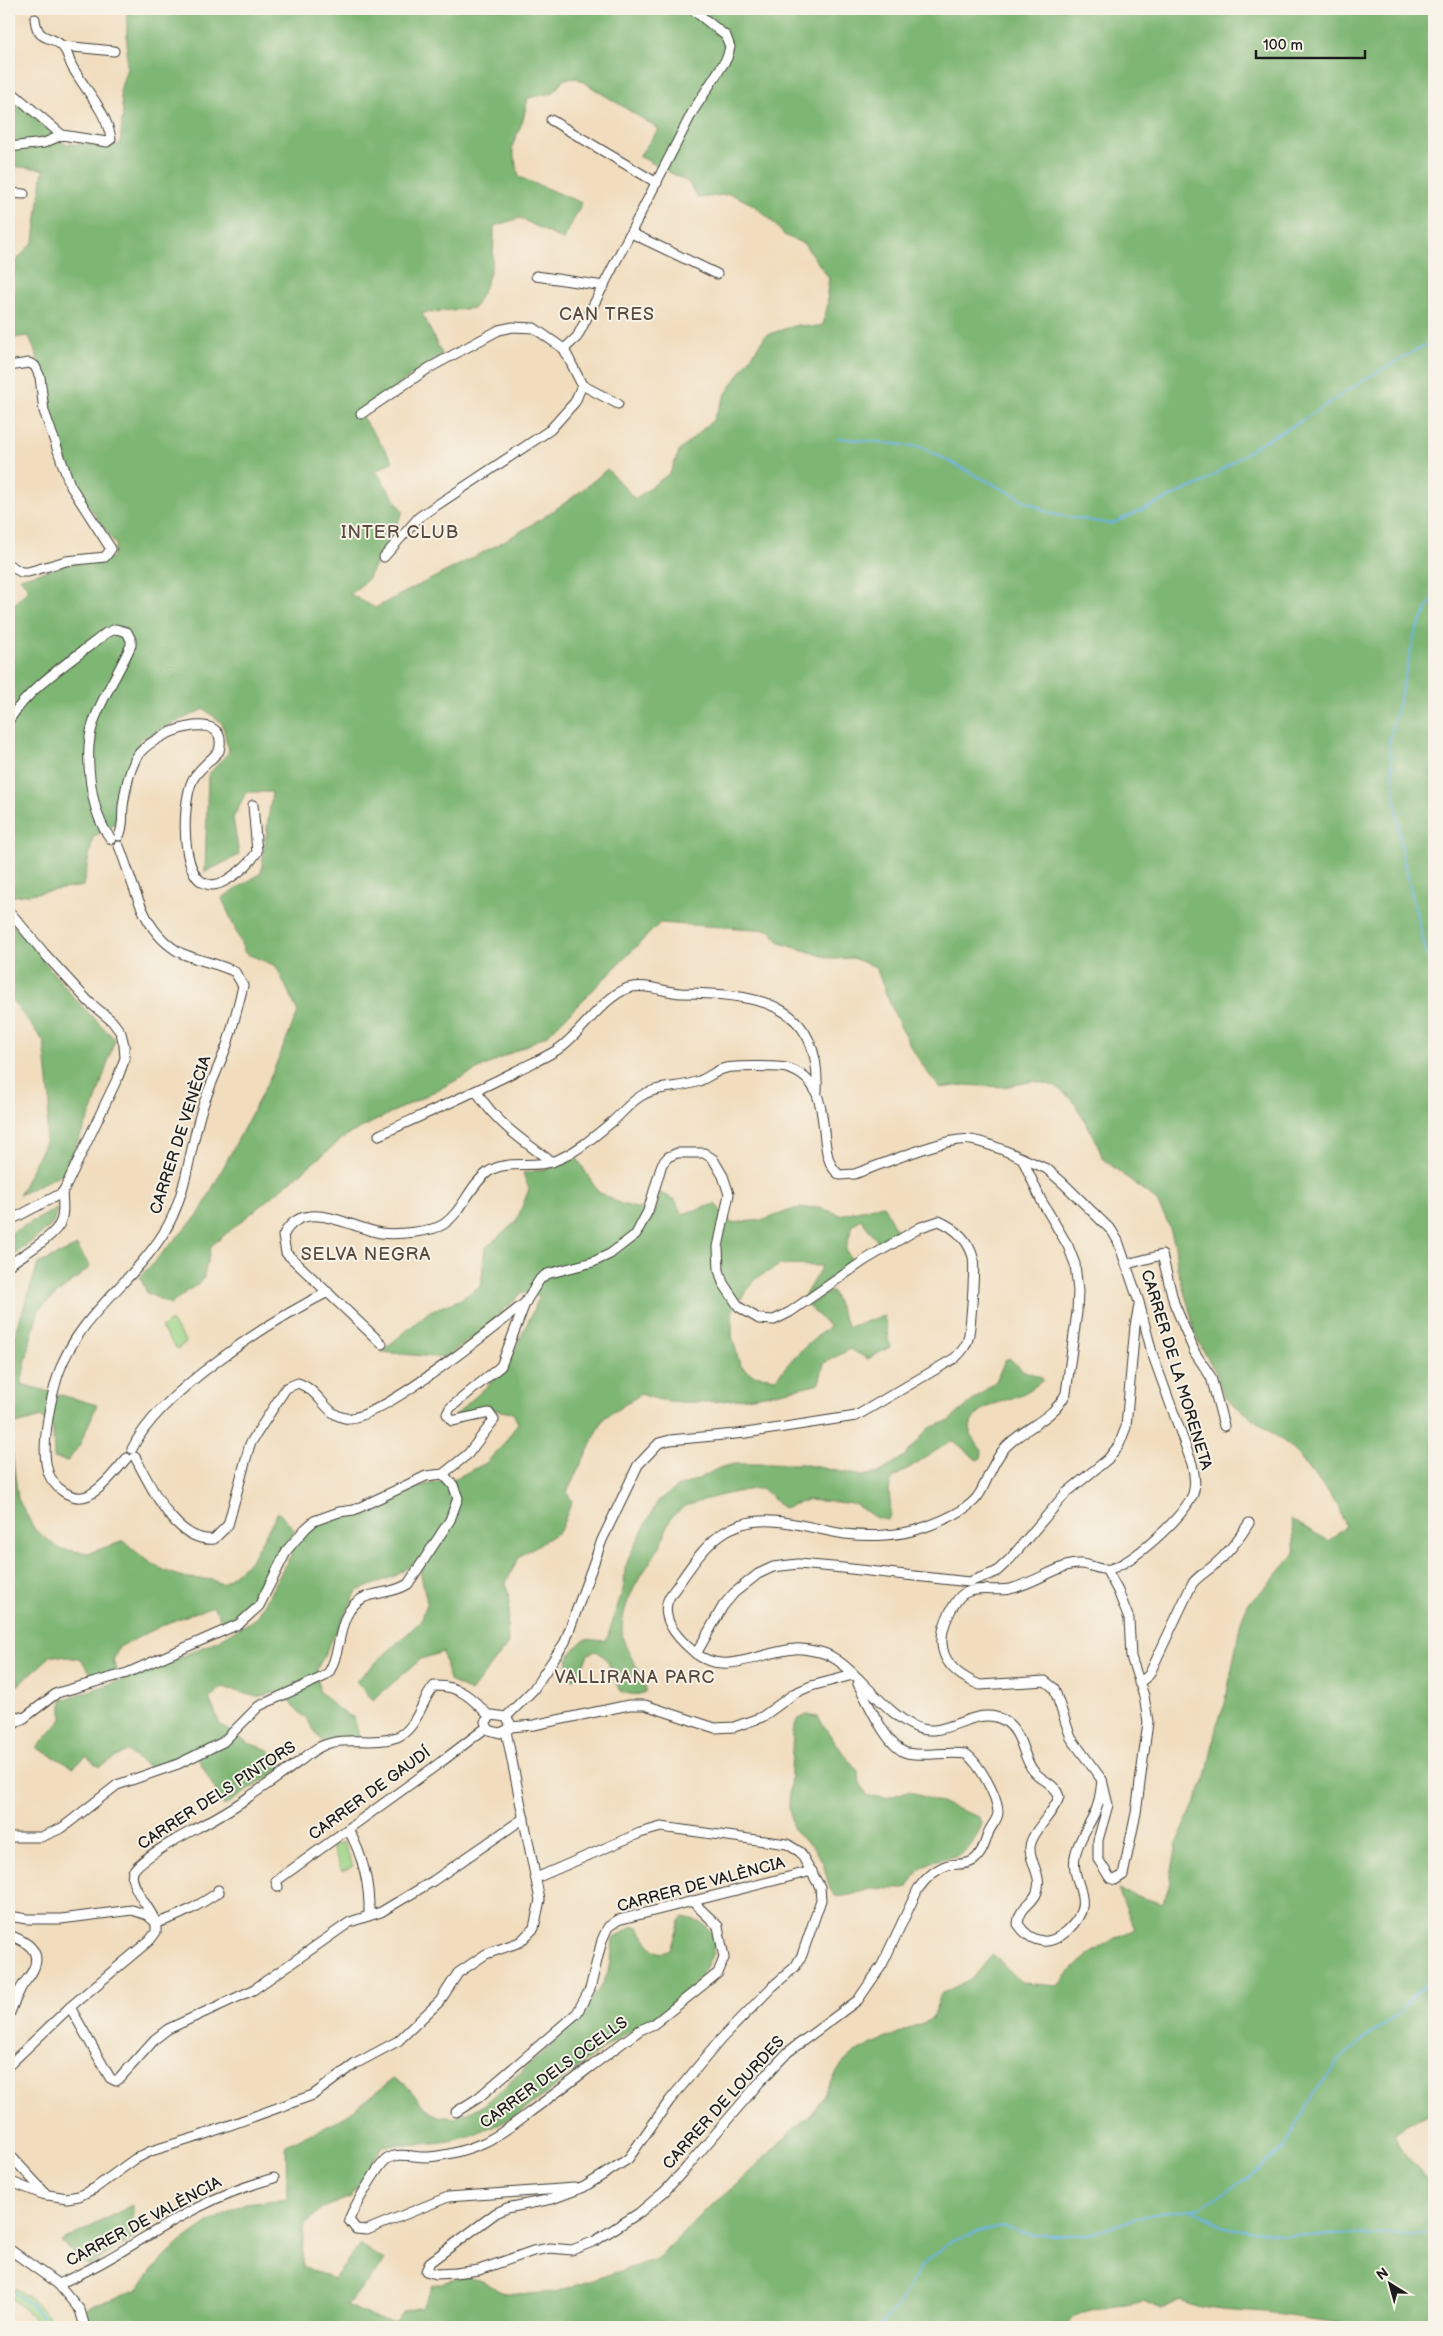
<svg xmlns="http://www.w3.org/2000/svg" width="1443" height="2336" viewBox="0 0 1443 2336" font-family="'Balsamiq Sans',sans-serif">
	<rect width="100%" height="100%" fill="#f7f3e8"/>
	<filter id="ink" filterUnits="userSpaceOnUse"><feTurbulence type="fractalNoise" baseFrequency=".02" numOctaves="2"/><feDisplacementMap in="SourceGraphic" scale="10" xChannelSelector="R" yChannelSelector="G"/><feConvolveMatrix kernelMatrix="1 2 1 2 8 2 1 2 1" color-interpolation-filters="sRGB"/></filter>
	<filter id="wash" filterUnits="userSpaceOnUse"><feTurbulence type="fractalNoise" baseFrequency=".0096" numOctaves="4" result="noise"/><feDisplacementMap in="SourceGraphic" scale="20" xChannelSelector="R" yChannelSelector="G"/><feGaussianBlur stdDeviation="1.12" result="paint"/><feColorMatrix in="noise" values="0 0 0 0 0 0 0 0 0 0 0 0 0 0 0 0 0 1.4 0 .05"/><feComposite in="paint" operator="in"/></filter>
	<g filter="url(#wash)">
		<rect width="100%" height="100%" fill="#f1ddbe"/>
		<!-- green -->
		<g fill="#9dd486" stroke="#5c7851">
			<path d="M171,1321L186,1342L177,1349L161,1328Z"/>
			<path d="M343,1842L353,1866L342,1871L332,1847Z"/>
			<path d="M9,2285C29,2295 44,2310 58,2327H40L30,2314L9,2297Z"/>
		</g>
		<!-- forest -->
		<g fill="#7eb673" stroke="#4d6948" fill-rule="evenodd">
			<path d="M127,9H1434V2112L1407,2125L1394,2135L1402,2151L1434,2186V2327L1355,2325L1266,2313L1222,2310L1201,2307L1180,2300L1162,2309L1143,2301C1122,2309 1077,2303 1066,2327H71L90,2305L110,2300L138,2290L153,2269L180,2243L210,2222L245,2203L287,2199L286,2145C304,2136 322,2130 339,2120C359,2107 376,2092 394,2078L406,2085L426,2108L438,2116L454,2118L484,2105L569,2029L604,1982L611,1963L613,1939L631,1927L637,1926C647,1937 652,1960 671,1950L680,1921L683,1917C695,1919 713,1925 714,1940C715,1951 710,1960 705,1969C680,2012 646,2019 608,2045C576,2066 547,2097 514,2116C501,2123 486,2129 472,2135C446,2145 410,2144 382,2146L351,2197L322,2208L303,2228L302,2266L333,2279L360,2245L385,2261L347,2305L376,2319L396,2322L404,2311L422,2307L433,2285L465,2277L482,2281L505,2293L530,2294L555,2292L657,2259L709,2207L736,2185L797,2126L812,2114L842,2064L853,2054L870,2045L932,2019L941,1994L974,1977L993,1954L1022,1983L1058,1986C1081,1957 1102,1944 1135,1929L1118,1890L1163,1904L1169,1886L1177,1844L1206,1777L1217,1724L1225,1704L1241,1621L1248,1604L1270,1583L1295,1553C1293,1541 1295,1530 1290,1519L1329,1541L1345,1526L1338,1505L1291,1447L1224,1397L1217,1375L1195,1335L1191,1315L1177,1267L1175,1245L1168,1223L1156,1200L1103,1159L1096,1140L1072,1099L1055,1086L1033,1081L1005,1087L963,1085L940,1088C909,1052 892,1011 876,967L853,958L833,959L780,943L770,930L660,923L549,1034L347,1135L211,1246L203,1280L170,1304L147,1293L140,1277L199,1214L271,1076L298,1012L276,966L245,953L222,898L261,873L272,792H246L233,818L239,855L205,872L208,775L229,752L222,723L204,709L140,739L114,825L93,837L83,886L9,897V610L29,589L20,578L71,564L112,558L116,545L73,483L49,410L42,370L29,336L9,338V284L13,264L34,241L43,169L9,166V96L65,144L120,145L123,112L120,91L127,68ZM577,78L659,129L639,156L688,182L698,198L731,194L752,204L770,219L784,235L804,244L829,278L827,292L828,304L823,325L814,327L797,325L766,335L727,392L713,420L680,450L670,473L635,499L607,469C541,530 453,566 375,608L350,594L366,581L403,512L376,471L393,461L359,413L442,354L422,313L474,308C492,276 494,263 494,226L520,218L563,240L582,203L519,177L512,147L523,120L528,98L553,93L564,79Z"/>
			<path d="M9,919L73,997L115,1039L93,1109L63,1173L19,1195L45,1142L50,1100L44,1042L9,996Z"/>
			<path d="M577,1158L598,1192L621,1204L655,1213L660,1193L675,1200L682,1214L715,1204L731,1223L764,1220L794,1209L819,1207L840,1215L883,1205L898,1234L880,1245L861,1219L852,1225L846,1250L853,1263L802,1300L822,1266L780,1265L755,1279L732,1312V1336L740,1365L753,1375L776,1378L796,1355L829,1326L807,1305L832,1291L848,1327L884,1316L890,1347L868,1359L850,1349L824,1363L819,1383C774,1395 683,1413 641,1394L604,1418L567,1492L572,1501L560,1531L520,1556L506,1582L510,1603L507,1624L508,1644L471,1692L449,1680L443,1652L421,1659L373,1700L356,1681L421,1621L427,1603L418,1560L397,1575L357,1591L317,1669L319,1691L338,1709L354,1718L359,1736L322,1742L308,1721L280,1692L256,1697L223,1687L209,1698L220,1725L248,1743L269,1750L283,1767L224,1806L198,1758L190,1753L151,1769L127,1751L99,1767L86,1756L73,1767L37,1748L62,1719V1700L149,1671L219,1640L257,1618L295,1547L316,1526L333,1518L361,1512L420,1486L456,1478L486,1463L503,1445L518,1423L513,1413L481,1408L455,1415L506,1369L540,1296L523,1292L487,1326L445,1358L381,1352L430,1311L459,1300L481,1286L485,1248L516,1222L529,1189L523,1173L553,1168Z"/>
			<path d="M58,1208L52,1225L9,1259V1234Z"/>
			<path d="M77,1246L90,1267L39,1309L30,1341L21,1384L97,1405L80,1444L68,1461L54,1458L53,1429L41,1417L9,1426L18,1499L35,1530L60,1549L89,1553L124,1541C141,1557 161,1572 184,1577C199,1581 207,1576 222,1584L251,1560L278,1512L295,1530L280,1554L252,1610L236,1621L224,1624L213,1606L167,1623L119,1647L113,1661L117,1671L94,1677L80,1659L52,1655L16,1687L9,1680V1353L38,1264Z"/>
			<path d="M1009,1358L1022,1370L1041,1377L1043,1380C1036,1386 1026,1393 1017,1396C998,1404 968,1408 970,1434L982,1451L981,1458L977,1460L954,1441L950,1442L893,1478C884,1491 895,1506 888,1520L876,1518L856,1505L847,1503L807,1500L783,1508C775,1503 771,1492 760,1489C751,1487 696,1501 686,1506C682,1508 677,1512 674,1515C665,1524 666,1536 660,1546C645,1572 624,1595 622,1627C621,1652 643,1667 646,1691C639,1697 628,1694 620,1691C613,1678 611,1658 596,1651L588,1654L581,1672L574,1679L570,1678C562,1663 572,1649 585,1639L605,1641L608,1636L624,1586L625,1569L630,1555L658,1501L678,1487L698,1479L719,1468L734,1464H802L862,1476L879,1473L906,1455L929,1428L949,1421L996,1381L1005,1360Z"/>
			<path d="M807,1715L818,1717L836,1744L858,1771L860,1783L868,1796L887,1798L908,1791L979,1817L982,1822C981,1829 978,1834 974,1840C962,1863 947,1853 928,1864C917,1870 914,1878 908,1887C896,1891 883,1887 871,1889C859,1891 848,1898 835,1896L830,1889L823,1863L814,1849L793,1830L789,1807L793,1732L797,1720Z"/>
			<path d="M133,2205L132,2239L88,2266L61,2242Z"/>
		</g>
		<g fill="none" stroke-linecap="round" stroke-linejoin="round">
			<!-- stream -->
			<g stroke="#6db4e4" stroke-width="2">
				<path d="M839,438L921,447L1051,514L1111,524L1204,482L1262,442L1298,423L1367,378L1434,340"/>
				<path d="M1434,595L1415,634L1389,742L1402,854L1434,986"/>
				<path d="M1192,2209L1228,2228L1291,2235L1434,2234"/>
				<path d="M9,2289L32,2305L51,2327"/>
				<path d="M879,2327L895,2310L920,2268L952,2240L1001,2226L1033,2235H1086L1149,2215L1200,2207L1247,2179L1283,2149L1313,2095L1343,2056L1393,2018L1434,1975"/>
			</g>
		</g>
	</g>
	<g filter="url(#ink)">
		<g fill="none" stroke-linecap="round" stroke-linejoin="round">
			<!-- minor casing -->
			<g stroke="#3c3934" stroke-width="11">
				<g id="minor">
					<path d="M63,46L114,51"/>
					<path d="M9,90L62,135L107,142L111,139C107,112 86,91 73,68C69,62 68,52 63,47C51,33 38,44 35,19"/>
					<path d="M551,120L657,183"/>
					<path d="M9,147L44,143L62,135"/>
					<path d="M9,193L24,194"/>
					<path d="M631,233L717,274"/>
					<path d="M536,276L604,286"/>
					<path d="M564,349L577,337L693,111L727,58L730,47L726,36L692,9"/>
					<path d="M9,366L29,363L35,366L40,377L44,411L70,485L111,549L105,557L66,561L28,572H21L9,565"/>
					<path d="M582,385L618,404"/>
					<path d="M361,414L429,368L499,330L513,327L534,328L564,349L582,385L575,402L550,430L419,517L384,557"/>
					<path d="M9,720C32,684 73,660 106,633L116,629L127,632L131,640V645C120,671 103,695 94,721C83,751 90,814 111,839"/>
					<path d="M119,836C124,826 122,817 123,806C125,790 129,772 136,758C151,731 231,705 219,751C211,760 199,769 193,779C180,804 178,913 230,878C241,871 250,863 257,852L253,805"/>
					<path d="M119,846C134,883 141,932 181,953C198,961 218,963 235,972L243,986C238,1006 233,1026 227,1045C219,1067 208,1089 201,1112C189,1152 186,1198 163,1234C132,1283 79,1315 59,1372C51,1396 41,1444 47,1468C49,1478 56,1487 64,1492C72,1497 81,1499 89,1495C104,1487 116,1470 127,1458"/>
					<path d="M9,911L44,953L89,1002L112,1021L121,1033L124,1045L125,1058L118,1077L65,1188L62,1193L9,1221"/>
					<path d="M477,1092C495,1122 523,1141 552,1162"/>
					<path d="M379,1135C425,1114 471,1094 516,1071C530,1064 544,1058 557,1050C581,1034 602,998 628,988C645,983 664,992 681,993C754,994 821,1000 817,1091"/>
					<path d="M1022,1158L1047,1169L1063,1183L1112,1231L1118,1241L1139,1302L1152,1353L1192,1464C1195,1476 1197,1489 1190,1500C1178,1521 1134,1562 1110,1569C1097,1572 1087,1559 1066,1566C1047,1573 1030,1584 1010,1589C996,1592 978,1586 965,1593C958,1596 955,1604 951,1610C932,1645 943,1670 980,1685L1045,1681L1054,1688L1071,1738L1102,1780L1108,1805L1098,1840V1859L1110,1878L1115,1880L1123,1875L1136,1813L1148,1722L1144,1696L1131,1657L1129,1619L1118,1591L1106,1569"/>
					<path d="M1127,1264L1162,1255L1174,1303L1195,1353L1211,1377L1224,1426"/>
					<path d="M9,1265C22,1255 56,1236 61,1221C64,1213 63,1202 62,1193"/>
					<path d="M382,1344L286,1253L283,1236C303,1195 350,1228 381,1233C396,1235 432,1232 444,1224C463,1211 469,1186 488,1172C506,1159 533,1169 554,1161C576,1153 595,1136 613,1121C621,1114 629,1104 638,1098C655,1085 679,1089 699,1081C708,1078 716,1070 726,1068C735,1066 778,1066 786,1068C842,1083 810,1155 840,1175L854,1174C879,1166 949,1135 971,1140C989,1143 1006,1151 1022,1158L1041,1200L1068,1246L1075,1264L1078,1291L1077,1312L1066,1393C1054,1420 1023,1427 1004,1449C993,1461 988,1479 980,1493C971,1509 942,1521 925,1527C901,1536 870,1537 845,1534C803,1528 759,1507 720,1535C700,1550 686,1574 672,1593C656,1615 677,1638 694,1652C724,1678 761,1651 795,1649C803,1648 812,1651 820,1652C850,1658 882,1714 918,1728C947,1739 977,1703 1005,1721C1022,1732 1022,1754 1032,1769C1040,1781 1055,1782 1059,1797C1054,1813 1031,1832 1030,1847C1029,1862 1043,1876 1037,1892C1032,1906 1020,1905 1018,1924C1024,1933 1032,1940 1043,1941C1051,1942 1061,1936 1067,1931C1101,1899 1067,1884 1076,1852C1080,1837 1090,1824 1096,1810C1100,1800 1101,1790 1102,1780"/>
					<path d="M132,1449C159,1392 272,1320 328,1292"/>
					<path d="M135,1457C151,1486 175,1543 214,1539L228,1525L250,1444L286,1388L298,1383C321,1391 324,1414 345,1418C376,1424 498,1324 526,1302"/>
					<path d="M696,1654L723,1606L734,1593L758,1574L773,1567L798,1564L833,1567L969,1582L996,1572L1010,1559L1066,1493L1108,1459L1119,1445L1126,1427L1135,1326L1139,1305"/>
					<path d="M1139,1683L1149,1675L1192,1584C1198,1576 1206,1572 1213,1566C1228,1554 1239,1539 1249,1523"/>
					<path d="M9,1715L24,1718"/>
					<path d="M492,1715L506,1717L510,1723L509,1729L500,1733L489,1730L485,1722Z"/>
					<path d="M9,1727L24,1718L57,1693L127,1673L239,1624L259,1606L287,1550L305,1529L314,1521L339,1512L354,1510L426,1476L443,1474L468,1454L494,1420L489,1413L452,1421L447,1414L450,1408L501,1366L526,1301L540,1279L547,1274L593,1262L610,1254L636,1234L648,1211L662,1164L668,1157L677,1153H704L713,1159L723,1176L729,1194L718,1247L719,1270L723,1283L739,1307L759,1319L774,1320L790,1312L865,1260L921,1227L939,1221C955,1228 968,1240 973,1257C975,1268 971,1327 968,1339C966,1347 961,1352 955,1358L856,1416L746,1433L670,1440L659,1443L638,1465L602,1540L565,1642L533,1690L506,1717"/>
					<path d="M510,1727L534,1725L629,1705H645L715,1728L734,1727L762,1717L795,1693L811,1686L853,1675"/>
					<path d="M348,1829C363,1856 370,1885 369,1915"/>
					<path d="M9,1837H41L62,1828L117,1785L178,1764L223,1742L259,1706L323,1677L329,1672C343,1650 336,1612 363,1598C379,1591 392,1594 408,1584L450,1520L458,1498L453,1485L443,1474"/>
					<path d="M536,1878L640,1833L661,1827L787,1844L800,1852L820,1887L821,1900L802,1955L795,1967L773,1986L721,2039L670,2100L628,2159L584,2187L552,2199L507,2208L496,2213L430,2262L426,2271L436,2274L455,2273L479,2270L533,2251L550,2248L572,2250L595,2241L639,2213L665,2191L687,2167L759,2083L788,2052L858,2000L882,1965L918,1889C926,1878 935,1869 948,1865C956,1863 966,1866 974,1860C982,1854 985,1843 988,1834C990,1826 997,1822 998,1813C998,1797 979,1763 966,1754C946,1751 926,1757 907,1753C887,1748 868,1702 858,1684"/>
					<path d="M278,1887L276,1881L441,1762L487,1727"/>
					<path d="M9,1916L27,1919H61L132,1910L147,1915L156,1923C152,1910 128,1885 133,1872C137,1862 165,1846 175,1840C200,1826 227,1813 250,1796C267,1785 284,1773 300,1761C307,1756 314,1749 322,1746C345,1735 373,1746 397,1737C417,1729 421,1701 434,1686C460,1685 473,1699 489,1716"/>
					<path d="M9,1935C25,1941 43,1950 33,1970C30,1977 23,1983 20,1990C16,1998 12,2007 9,2015"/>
					<path d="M70,2007L110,2078L116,2081L119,2079L155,2039L168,2029L253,1990L350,1922L381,1912L433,1881L524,1818"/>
					<path d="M9,2065L70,2007L150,1940L156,1932V1923C179,1917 199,1905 219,1892L218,1890"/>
					<path d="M456,2112L478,2098L577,2013L590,1989L602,1940L608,1927L618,1920L812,1871"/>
					<path d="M9,2154L47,2195"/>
					<path d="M9,2181L42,2194L67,2198L79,2196L95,2188L135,2159L151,2151L197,2137L313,2095L355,2064L398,2041L440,2001L458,1973L486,1954L520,1942L534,1928L540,1900L506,1731"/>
					<path d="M574,2188L448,2197L367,2230L356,2229L349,2220C353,2209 378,2165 387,2159C399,2151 415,2158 428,2157C445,2156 467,2150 483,2143C501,2135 518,2121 534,2109C570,2083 604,2056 640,2030L654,2024L718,1973L724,1958L718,1926L692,1901"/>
					<path d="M9,2249L58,2284L80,2310L85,2327"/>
					<path d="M58,2284C109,2263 153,2229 203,2205C226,2193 250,2185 274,2178"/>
				</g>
			</g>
			<!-- minor -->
			<use href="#minor" stroke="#fff" stroke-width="9"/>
		</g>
	</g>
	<g text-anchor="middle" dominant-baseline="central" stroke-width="4" stroke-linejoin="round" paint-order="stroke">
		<!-- street labels -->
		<g font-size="16" fill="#1c1c1c" stroke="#f7f3e8">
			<text transform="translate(181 1135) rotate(-72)">CARRER DE VENÈCIA</text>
			<text transform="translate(1176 1370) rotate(73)">CARRER DE LA MORENETA</text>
			<text transform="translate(370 1794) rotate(-36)">CARRER DE GAUDÍ</text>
			<text transform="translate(217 1796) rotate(-33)">CARRER DELS PINTORS</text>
			<text transform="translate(701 1885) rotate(-15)">CARRER DE VALÈNCIA</text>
			<text transform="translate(554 2073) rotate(-36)">CARRER DELS OCELLS</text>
			<text transform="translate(724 2103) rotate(-48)">CARRER DE LOURDES</text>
			<text transform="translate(144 2222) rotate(-28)">CARRER DE VALÈNCIA</text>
		</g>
		<!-- neighbourhood labels -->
		<g font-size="18" letter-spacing="1" fill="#594a3d" stroke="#f7f3e8">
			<text x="607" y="314">CAN TRES</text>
			<text x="400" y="532">INTER CLUB</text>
			<text x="366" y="1254">SELVA NEGRA</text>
			<text x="635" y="1677">VALLIRANA PARC</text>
		</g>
	</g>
	<!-- margin -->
	<rect width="1443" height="2336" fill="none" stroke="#f7f3e8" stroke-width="30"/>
	<!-- north arrow -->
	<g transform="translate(1390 2284) rotate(323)" stroke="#f7f3e8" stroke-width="4" paint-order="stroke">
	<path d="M0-4L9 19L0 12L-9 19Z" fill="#1c1c1c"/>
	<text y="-8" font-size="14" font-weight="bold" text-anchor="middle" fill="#1c1c1c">N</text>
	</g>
	<!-- scale -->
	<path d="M1256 50v8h109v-8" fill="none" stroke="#1c1c1c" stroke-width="2.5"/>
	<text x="1263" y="50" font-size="15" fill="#1c1c1c" stroke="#f7f3e8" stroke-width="4" paint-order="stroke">100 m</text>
</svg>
